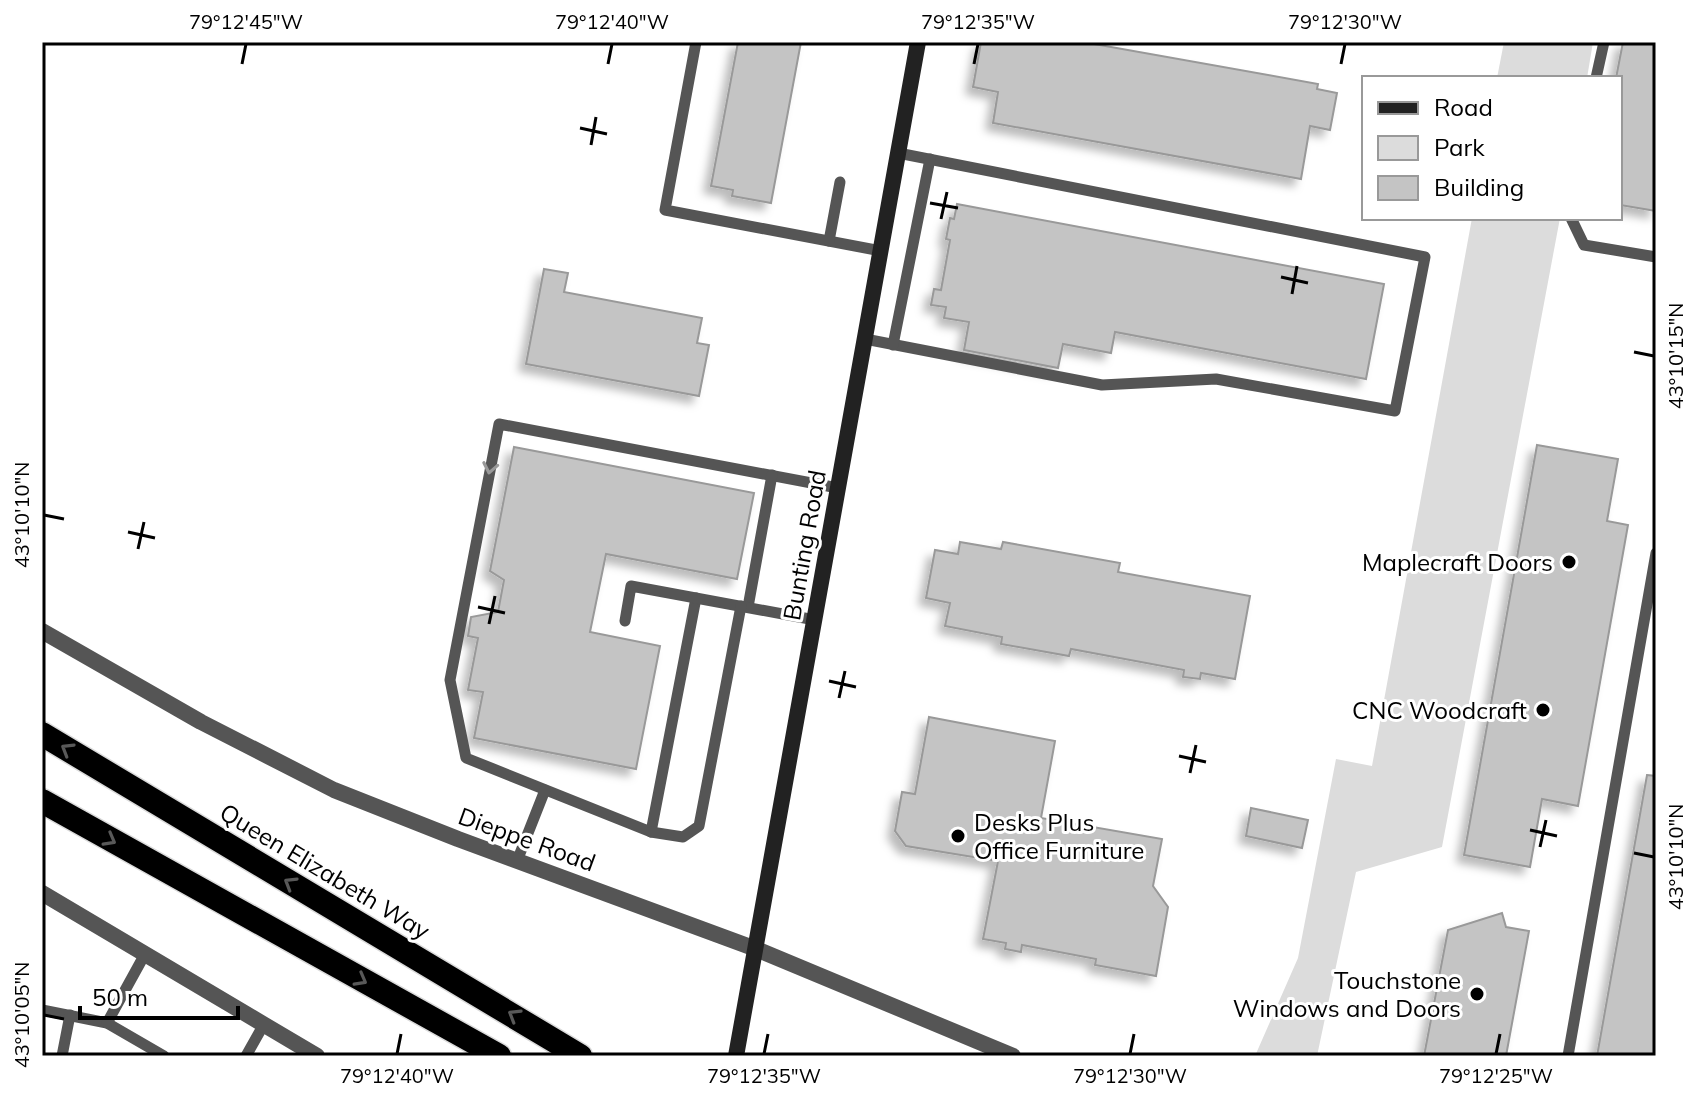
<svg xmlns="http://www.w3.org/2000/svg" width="1698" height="1098" viewBox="0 0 1698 1098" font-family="Mulish,sans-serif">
	<defs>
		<filter id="shadow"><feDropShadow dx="-7" dy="7" stdDeviation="4" flood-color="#0004"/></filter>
	</defs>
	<rect width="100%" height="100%" fill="#fff"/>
	<!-- green -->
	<g fill="#dcdcdc">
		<path d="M1504,42H1593L1587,78H1497Z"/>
		<path d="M1472,218H1560L1442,847L1356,872L1317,1056H1255L1298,958L1336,759L1372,766Z"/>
	</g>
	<!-- building -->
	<g fill="#c4c4c4" stroke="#999" stroke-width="2" filter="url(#shadow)">
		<path d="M738,42H801L771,203L732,196L733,190L711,186Z"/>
		<path d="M981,42H1083L1318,84L1317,89L1337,93L1330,130L1310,126L1301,179L993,123L998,92L973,87Z"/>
		<path d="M1623,42H1656V211L1620,205V78H1616Z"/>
		<path d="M957,204L1384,284L1366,379L1115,332L1111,353L1063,344L1058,368L964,350L969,322L944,318L946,307L931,305L934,289L941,290L950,240L946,239L950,218L954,219Z"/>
		<path d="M544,269L568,273L564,292L702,318L697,343L709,345L699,396L526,364Z"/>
		<path d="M1537,445L1618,459L1607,521L1628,525L1578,806L1542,799L1530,867L1464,855Z"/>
		<path d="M514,447L754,493L737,579L606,554L590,632L660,646L636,769L474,738L483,692L468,690L478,638L468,636L471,617L498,612L504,580L490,571Z"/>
		<path d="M960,542L1001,549L1003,542L1120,563L1118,572L1250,596L1235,679L1201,673L1200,679L1183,677L1184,670L1071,649L1069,656L1001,644L1002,637L945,626L950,603L926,598L935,550L958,554Z"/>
		<path d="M929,717L1055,741L1041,818L1162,839L1153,886L1168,907L1156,976L1095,965L1096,959L1022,945L1021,952L1005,949L1006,943L983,939L998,861L906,846L895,831L902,792L915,794Z"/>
		<path d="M1647,775L1656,776V1056H1597Z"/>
		<path d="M1251,808L1308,820L1302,848L1246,836Z"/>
		<path d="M1502,913L1506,927L1529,931L1506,1056H1424L1448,930Z"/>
	</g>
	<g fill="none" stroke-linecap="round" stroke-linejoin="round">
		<!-- motorway casing -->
		<g stroke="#dbdbdb" stroke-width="27">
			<g id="motorway">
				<path d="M42,734L580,1056"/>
				<path d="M42,801L499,1056"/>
			</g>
		</g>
		<!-- service -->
		<g stroke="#555" stroke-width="11">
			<path d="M696,42L665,210L881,251"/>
			<path d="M1596,78L1604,42"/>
			<path d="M1571,218L1584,245L1656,257"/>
			<path d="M829,241L840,182"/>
			<path d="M865,339L1102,385L1216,379L1395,411L1425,257L898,153"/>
			<path d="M893,345L930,159"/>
			<path d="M696,598L651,832L466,758L450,680L499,424L838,488"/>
			<path d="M748,607L772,475"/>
			<path d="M625,621L631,586L815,620"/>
			<path d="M651,832L683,837L699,826L741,606"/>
			<path d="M517,861L545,790"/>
			<path d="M42,1010L107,1023L164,1056"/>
			<path d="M107,1023L145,954"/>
			<path d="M62,1056L70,1015"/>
			<path d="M246,1056L264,1024"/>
			<path d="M1568,1056L1656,553"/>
		</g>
		<!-- tertiary -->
		<g stroke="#555" stroke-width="16">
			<path d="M42,631L201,722L334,790L458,839L756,949L1013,1056"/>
			<path d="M42,893L317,1056"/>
		</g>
		<!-- secondary -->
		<path stroke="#222" stroke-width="16" d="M736,1056L918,42"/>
		<!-- motorway -->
		<use href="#motorway" stroke="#000" stroke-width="24"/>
	</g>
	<!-- one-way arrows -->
	<defs><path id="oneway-chevron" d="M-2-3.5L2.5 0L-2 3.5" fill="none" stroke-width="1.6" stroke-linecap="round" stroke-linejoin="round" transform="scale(2)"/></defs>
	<use stroke="#999" href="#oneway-chevron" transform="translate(490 468) rotate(101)"/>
	<g stroke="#595959">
		<use href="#oneway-chevron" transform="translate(67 749) rotate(-149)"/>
		<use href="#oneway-chevron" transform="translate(110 840) rotate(29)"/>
		<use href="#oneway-chevron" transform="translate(290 883) rotate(-149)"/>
		<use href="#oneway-chevron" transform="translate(361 980) rotate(29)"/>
		<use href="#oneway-chevron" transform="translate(514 1015) rotate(-149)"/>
	</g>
	<!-- ticks -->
	<path fill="none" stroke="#000" stroke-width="3" d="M242,64L246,44M608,64L612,44M974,64L978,44M1341,64L1345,44M580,128L607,134M591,145L596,117M930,203L958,208M941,219L947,192M1281,277L1308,283M1292,294L1297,266M1634,352L1654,356M44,515L64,519M128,532L155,538M138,549L144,522M478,607L505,613M489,624L495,596M829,681L856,687M839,698L845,671M1179,756L1206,762M1190,773L1196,745M1530,830L1557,836M1540,847L1546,820M1634,853L1654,857M44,1015L64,1019M397,1054L401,1034M764,1054L768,1034M1130,1054L1134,1034M1496,1054L1500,1034"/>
	<!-- markers -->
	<g fill="#000" stroke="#fff" stroke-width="3">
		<circle cx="1569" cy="562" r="8"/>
		<circle cx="1543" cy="710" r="8"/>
		<circle cx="958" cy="836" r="8"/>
		<circle cx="1477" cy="994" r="8"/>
	</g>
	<g text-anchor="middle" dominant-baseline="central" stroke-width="6" stroke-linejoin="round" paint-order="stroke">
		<!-- street labels -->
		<g font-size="24" fill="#000" stroke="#fff">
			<text transform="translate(804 545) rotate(-80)">Bunting Road</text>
			<text transform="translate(527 839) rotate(20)">Dieppe Road</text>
			<text transform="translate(325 871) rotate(31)">Queen Elizabeth Way</text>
		</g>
		<!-- poi labels -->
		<g font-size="24" fill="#000" stroke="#fff" text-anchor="end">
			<text x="1553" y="562">Maplecraft Doors</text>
			<text x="1527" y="710">CNC Woodcraft</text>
			<text x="974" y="822" text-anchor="start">Desks Plus<tspan x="974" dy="28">Office Furniture</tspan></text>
			<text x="1461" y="980">Touchstone<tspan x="1461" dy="28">Windows and Doors</tspan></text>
		</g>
	</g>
	<!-- border -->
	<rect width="1698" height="1098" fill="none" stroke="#ffffff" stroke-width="88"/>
	<!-- legend -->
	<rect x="1362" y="76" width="260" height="144" fill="#ffffff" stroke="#999999" stroke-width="2"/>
	<rect x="1378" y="102" width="40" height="12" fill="#222222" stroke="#999999" stroke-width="2"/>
	<text x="1434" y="116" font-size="24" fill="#000000">Road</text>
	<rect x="1378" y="136" width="40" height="24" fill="#dcdcdc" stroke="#999999" stroke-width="2"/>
	<text x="1434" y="156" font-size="24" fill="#000000">Park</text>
	<rect x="1378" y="176" width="40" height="24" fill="#c4c4c4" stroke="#999999" stroke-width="2"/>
	<text x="1434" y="196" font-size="24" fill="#000000">Building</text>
	<!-- scale -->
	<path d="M80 1006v12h158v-12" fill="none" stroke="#000000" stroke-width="4"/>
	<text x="92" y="1006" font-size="24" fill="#000000" stroke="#ffffff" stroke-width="6" paint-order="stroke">50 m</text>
	<rect x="44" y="44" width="1610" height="1010" fill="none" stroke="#000" stroke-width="3"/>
	<g font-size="20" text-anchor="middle" fill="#000">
		<text x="246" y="29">79°12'45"W</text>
		<text x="612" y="29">79°12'40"W</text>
		<text x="978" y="29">79°12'35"W</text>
		<text x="1345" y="29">79°12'30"W</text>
		<text transform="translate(1676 356) rotate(-90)" y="7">43°10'15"N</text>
		<text transform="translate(22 515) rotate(-90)" y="7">43°10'10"N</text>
		<text transform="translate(1676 857) rotate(-90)" y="7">43°10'10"N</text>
		<text transform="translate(22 1015) rotate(-90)" y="7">43°10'05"N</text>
		<text x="397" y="1083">79°12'40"W</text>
		<text x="764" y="1083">79°12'35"W</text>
		<text x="1130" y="1083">79°12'30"W</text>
		<text x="1496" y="1083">79°12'25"W</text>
	</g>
</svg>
